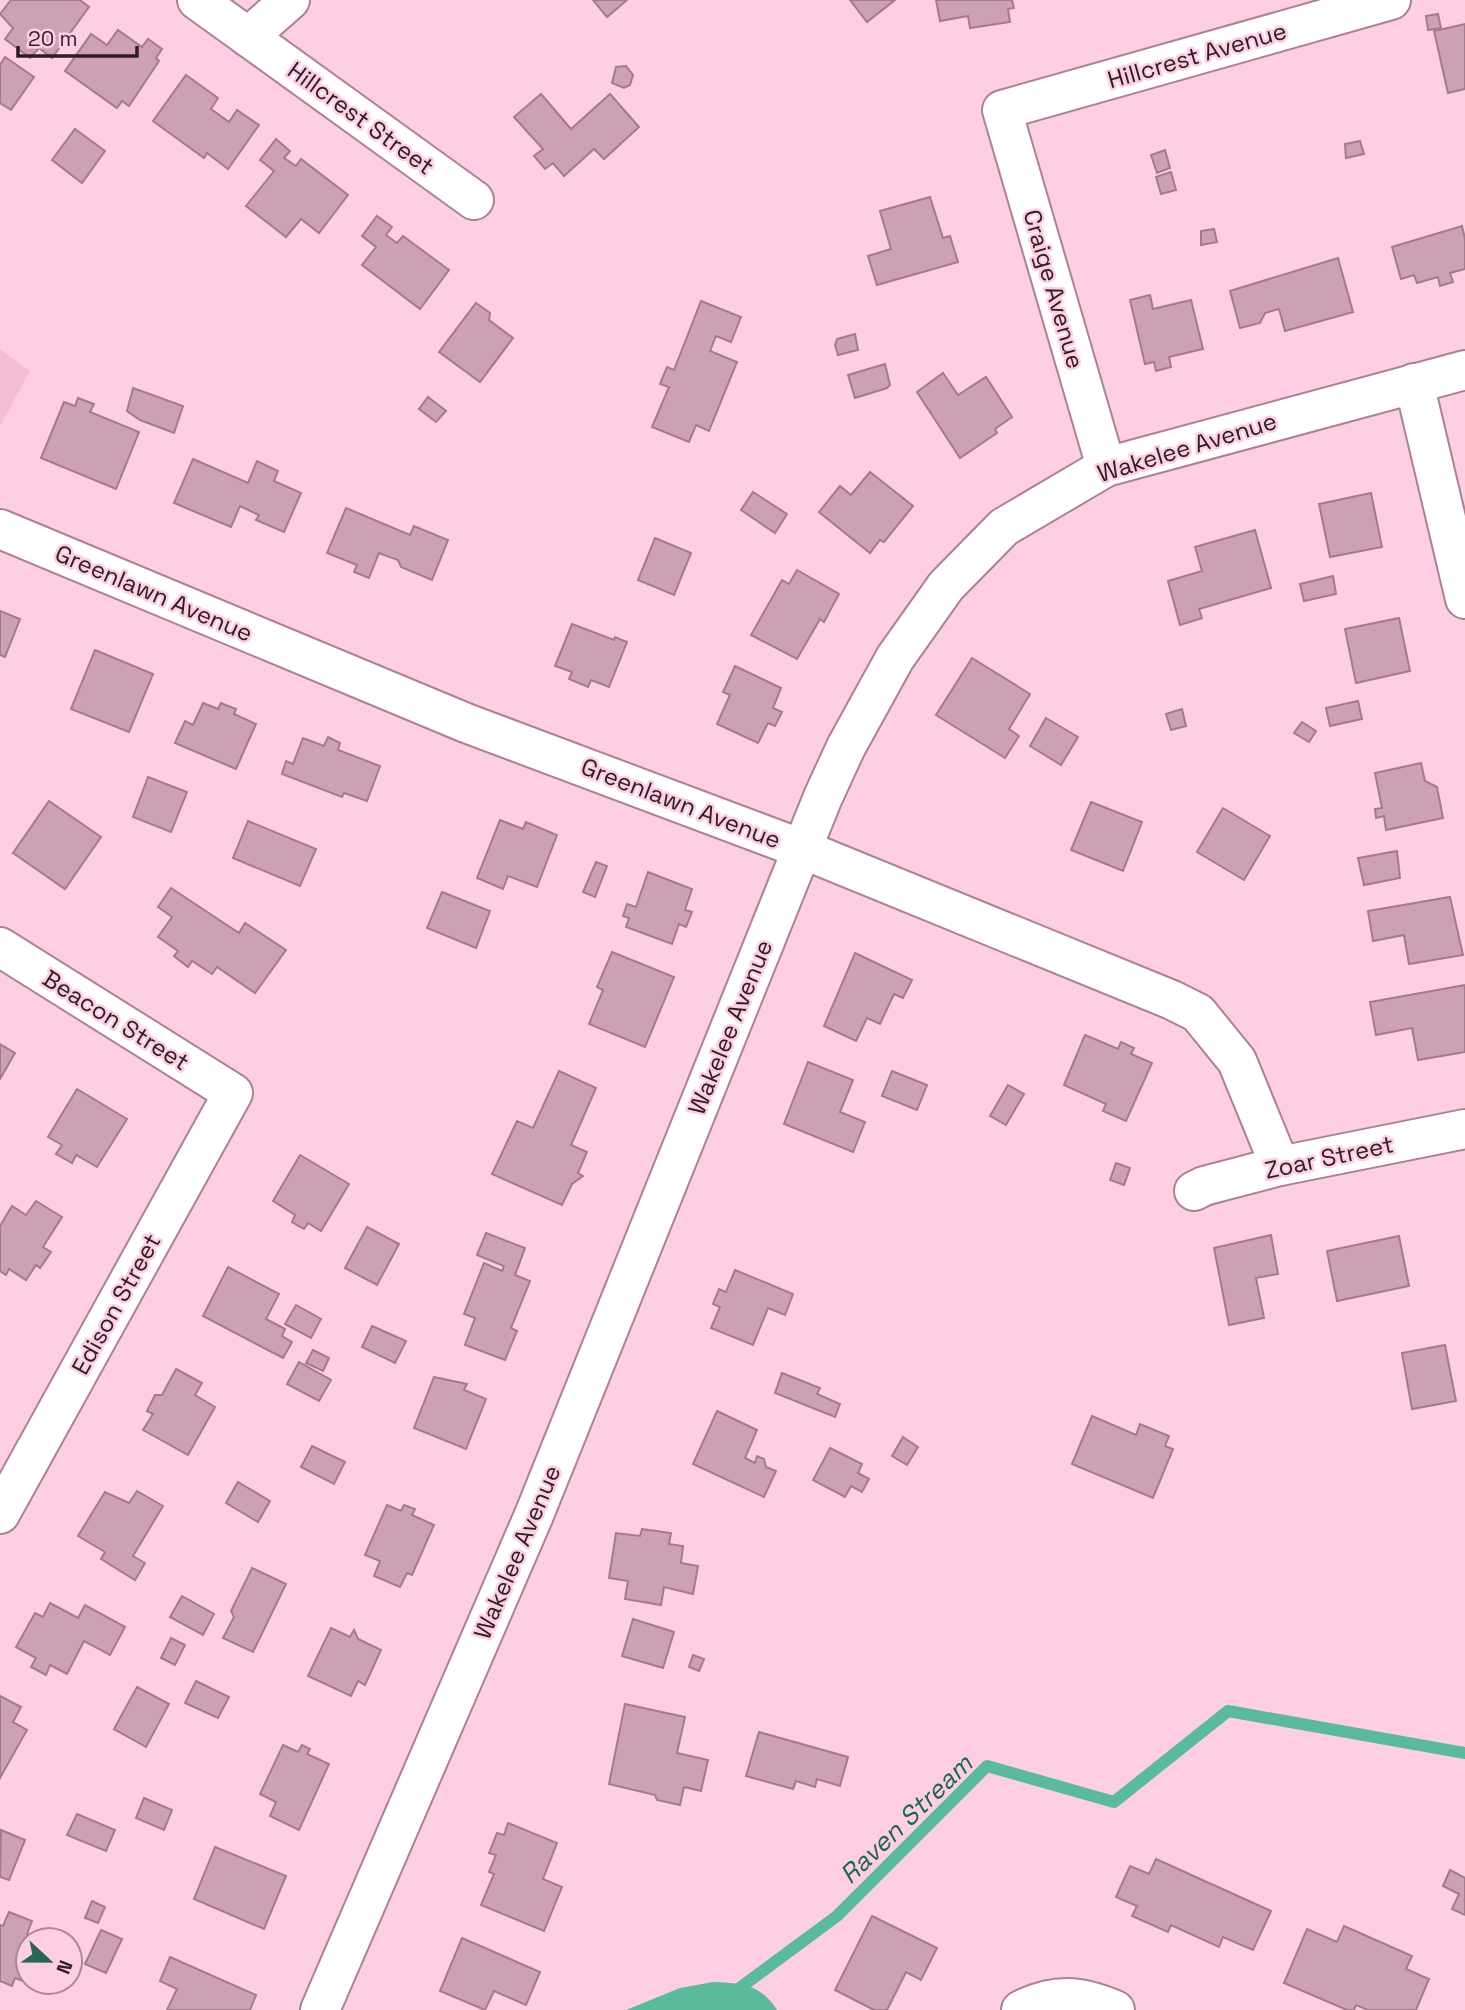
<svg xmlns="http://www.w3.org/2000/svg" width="1465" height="2010" viewBox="0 0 1465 2010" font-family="'Space Grotesk',sans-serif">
	<rect width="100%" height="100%" fill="#fecee3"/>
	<!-- built -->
	<path fill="#f3bdd5" d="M0,349L30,371L0,426Z"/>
	<!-- water -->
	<path fill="#5abb9c" d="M713,1982C740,1983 761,1984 777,2010H626L680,1988Z"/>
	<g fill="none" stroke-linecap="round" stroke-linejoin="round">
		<!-- stream -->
		<path stroke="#5abb9c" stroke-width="12" d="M710,2010L837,1916L987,1766L1114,1802L1228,1711L1465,1753"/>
	</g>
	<!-- building -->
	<g fill="#cea0b4" stroke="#a57a8d" stroke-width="2">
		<path d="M11,0H80L89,7L52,58L39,48L30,58L5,39L13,28L0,14Z"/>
		<path d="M593,0H627L607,17Z"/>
		<path d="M850,0H895L867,22Z"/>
		<path d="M936,0H1012L1014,8L1008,9L1010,22L970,28L968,16L940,21Z"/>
		<path d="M1438,14L1441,28L1428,30L1426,16Z"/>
		<path d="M1465,24V89L1448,93L1434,31Z"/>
		<path d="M118,30L142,47L148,39L162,49L156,58L159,61L129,106L122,101L117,108L65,71L91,34L107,45Z"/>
		<path d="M5,57L34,77L11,110L0,103V65Z"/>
		<path d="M626,66L633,75L630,85L624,88L612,83L616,67Z"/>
		<path d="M186,75L218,98L211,109L229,122L237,110L259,125L228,169L207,153L204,158L153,121Z"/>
		<path d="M541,94L571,129L610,94L639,127L604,159L594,149L564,176L553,163L545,169L534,156L543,149L514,117Z"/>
		<path d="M75,129L105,151L82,183L52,160Z"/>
		<path d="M276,139L290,151L284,158L296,166L301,159L348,195L319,233L301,219L286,237L246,206L274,171L260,160Z"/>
		<path d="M1360,141L1364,154L1346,158L1345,144Z"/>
		<path d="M1165,150L1170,168L1157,173L1151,155Z"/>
		<path d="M1171,172L1176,190L1161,194L1156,177Z"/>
		<path d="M930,197L943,238L950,236L958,262L877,285L868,256L891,249L880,211Z"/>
		<path d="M377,216L392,227L386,235L397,243L403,236L449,270L420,309L362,265L376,247L362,236Z"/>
		<path d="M1462,226L1465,239V269L1450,273L1453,282L1440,286L1438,277L1417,283L1414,275L1401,279L1392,247Z"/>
		<path d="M1214,229L1217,242L1201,245V231Z"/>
		<path d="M1338,258L1353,312L1285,331L1279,309L1265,313L1260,323L1240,328L1230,291Z"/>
		<path d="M1150,295L1153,309L1191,300L1203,349L1169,357L1171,367L1156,371L1154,362L1145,364L1130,300Z"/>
		<path d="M701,301L741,317L731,342L716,336L710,351L737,362L709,431L696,425L689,442L652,427L669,387L660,384L667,367L674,370Z"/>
		<path d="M476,303L490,313L489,320L513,338L480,382L439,352Z"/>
		<path d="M855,334L858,350L838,355L835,345L837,339Z"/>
		<path d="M885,364L890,385L887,388L855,398L848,375Z"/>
		<path d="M943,373L958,395L986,377L1012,417L995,429L997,433L960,458L917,392Z"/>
		<path d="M133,388L183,406L174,433L140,420L127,411Z"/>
		<path d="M428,397L446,411L436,422L419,409Z"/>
		<path d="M78,398L94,404L90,412L139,432L116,489L41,458L64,402L75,406Z"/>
		<path d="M193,459L248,483L257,461L278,471L274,481L301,493L284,532L256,520L259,515L240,506L231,527L174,503Z"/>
		<path d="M870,472L913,506L884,542L880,540L870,553L819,512L840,486L851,495Z"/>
		<path d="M753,492L787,514L775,533L741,510Z"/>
		<path d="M1371,493L1382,547L1330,557L1319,504Z"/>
		<path d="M346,508L410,535L414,526L448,540L432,580L401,567L398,560L379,553L369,578L354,572L357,565L327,553Z"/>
		<path d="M1255,530L1271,588L1199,609L1202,618L1180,625L1168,581L1202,571L1195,547Z"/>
		<path d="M655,538L691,553L674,595L638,580Z"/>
		<path d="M797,570L839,594L824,622L820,619L797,659L751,635L782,580L789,584Z"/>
		<path d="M1333,576L1336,594L1304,601L1300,584Z"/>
		<path d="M0,611L20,619L5,657L0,655Z"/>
		<path d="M1399,618L1410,671L1356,683L1345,629Z"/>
		<path d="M572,624L614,640L615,637L627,642L609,687L591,680L588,687L569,679L572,672L555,666Z"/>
		<path d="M95,650L153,674L129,732L71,709Z"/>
		<path d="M972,658L1030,694L1009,729L1019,736L1005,758L936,715Z"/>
		<path d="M735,666L781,688L773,708L782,712L775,726L768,723L758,743L717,724L730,695L723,692Z"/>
		<path d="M1358,701L1362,719L1330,726L1326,708Z"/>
		<path d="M203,703L218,709L221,703L236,709L234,714L256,724L236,769L175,743L185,721L193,725Z"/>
		<path d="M1182,709L1186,726L1171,730L1166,714Z"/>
		<path d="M1046,718L1078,737L1061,765L1030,746Z"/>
		<path d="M1302,722L1316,731L1309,742L1294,733Z"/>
		<path d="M328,737L340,743L338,750L380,766L367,801L344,793L342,797L282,774L286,761L293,764L303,738L324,746Z"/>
		<path d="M1421,763L1425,781L1437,787L1443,818L1386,830L1384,816L1376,818L1375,809L1382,808L1375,773Z"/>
		<path d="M148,777L187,792L171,832L133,817Z"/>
		<path d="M49,801L101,837L65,889L13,853Z"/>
		<path d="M1091,802L1142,822L1123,871L1071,850Z"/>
		<path d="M1223,808L1270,836L1244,880L1197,852Z"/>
		<path d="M500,820L523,829L526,822L557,835L537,887L508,876L503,889L477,878Z"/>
		<path d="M248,821L316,849L300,886L233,858Z"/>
		<path d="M1397,851L1400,878L1364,885L1358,858Z"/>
		<path d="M596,862L607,866L595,897L583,892Z"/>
		<path d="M648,872L692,889L685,910L692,912L686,927L679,924L672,944L626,927L629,918L623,916L627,904L636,907Z"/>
		<path d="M171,888L239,933L245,923L286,950L255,993L217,967L212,974L192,961L188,967L174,956L178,951L158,937L172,917L158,907Z"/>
		<path d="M442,892L490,911L476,948L427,928Z"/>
		<path d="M1450,897L1463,955L1409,964L1404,935L1373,941L1368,911Z"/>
		<path d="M612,952L674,977L645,1047L589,1024L603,990L597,987Z"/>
		<path d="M855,953L912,980L903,998L894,994L880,1024L867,1018L856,1041L824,1026Z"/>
		<path d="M1465,985V1052L1418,1060L1412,1028L1376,1035L1370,1002Z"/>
		<path d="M1085,1035L1118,1049L1121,1042L1134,1048L1131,1054L1152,1063L1126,1121L1103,1111L1106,1104L1064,1085Z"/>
		<path d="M0,1044L15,1053L0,1079Z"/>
		<path d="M808,1062L853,1080L840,1112L865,1122L853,1152L784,1124Z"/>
		<path d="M559,1071L596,1088L571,1145L587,1152L578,1173L583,1176L572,1184L562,1205L492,1174L517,1121L533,1128Z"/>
		<path d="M892,1071L927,1085L917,1110L882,1096Z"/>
		<path d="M1008,1085L1024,1094L1006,1125L990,1116Z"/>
		<path d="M77,1089L127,1119L97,1167L76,1155L72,1163L56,1154L62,1145L48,1137Z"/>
		<path d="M300,1155L349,1184L321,1231L308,1223L304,1229L292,1222L295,1215L273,1201Z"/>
		<path d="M1116,1163L1130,1168L1124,1185L1110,1180Z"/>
		<path d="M36,1201L62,1217L43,1247L51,1252L40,1268L36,1265L26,1280L9,1269L6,1275L0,1271V1226L12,1206L26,1215Z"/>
		<path d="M367,1227L399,1244L377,1285L345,1268Z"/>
		<path d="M486,1233L525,1248L515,1275L530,1281L511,1328L517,1331L505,1360L465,1345L475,1318L464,1314L484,1263L502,1271L504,1266L477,1255Z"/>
		<path d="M1271,1235L1278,1274L1256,1278L1264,1318L1229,1325L1214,1248Z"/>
		<path d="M1399,1236L1409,1286L1337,1301L1327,1251Z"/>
		<path d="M228,1267L279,1294L266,1319L285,1329L282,1336L292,1342L283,1358L203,1316Z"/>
		<path d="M735,1270L793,1294L785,1315L768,1308L753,1345L711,1328L720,1307L713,1304L719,1289L726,1292Z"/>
		<path d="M296,1305L321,1319L311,1338L285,1324Z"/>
		<path d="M372,1326L406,1341L395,1363L362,1347Z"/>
		<path d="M1445,1345L1456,1401L1412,1409L1402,1353Z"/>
		<path d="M313,1350L329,1358L323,1371L306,1363Z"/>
		<path d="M299,1362L331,1380L319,1401L287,1384Z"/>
		<path d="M176,1369L202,1383L195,1395L215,1407L188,1455L143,1430L153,1414L147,1411L155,1395H162Z"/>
		<path d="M782,1373L820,1388L817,1394L840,1404L835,1417L775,1393Z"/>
		<path d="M434,1377L467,1384L464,1390L486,1399L466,1449L414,1428Z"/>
		<path d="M717,1411L757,1430L745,1458L755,1463L757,1456L764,1459L766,1467L776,1471L764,1497L693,1464Z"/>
		<path d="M1092,1416L1136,1435L1140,1424L1169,1436L1165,1446L1173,1449L1153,1498L1072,1464Z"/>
		<path d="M903,1437L918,1447L907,1465L892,1456Z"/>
		<path d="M312,1446L345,1462L334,1484L301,1467Z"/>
		<path d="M830,1448L862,1464L858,1473L869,1479L862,1492L851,1486L845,1497L813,1480Z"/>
		<path d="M238,1482L270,1501L258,1522L226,1503Z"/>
		<path d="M137,1491L163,1506L133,1556L145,1563L135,1580L101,1559L105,1552L78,1536L105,1492L129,1503Z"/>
		<path d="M387,1505L401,1511L404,1505L415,1509L412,1515L434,1525L412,1575L407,1573L400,1587L374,1576L380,1561L365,1555Z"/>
		<path d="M642,1529L671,1533L669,1544L683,1546L681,1563L698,1566L693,1594L664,1587L661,1605L625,1599L628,1581L609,1578L616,1533L640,1536Z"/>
		<path d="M252,1568L286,1584L253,1652L223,1638L234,1617L231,1611Z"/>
		<path d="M182,1596L214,1614L203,1635L170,1617Z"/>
		<path d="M50,1603L78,1618L85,1605L125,1627L110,1655L84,1641L67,1674L50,1665L46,1675L31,1667L36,1658L16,1647L35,1613L43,1617Z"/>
		<path d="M633,1619L674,1632L663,1668L622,1656Z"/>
		<path d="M331,1628L350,1637L354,1630L358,1639L381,1650L365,1685L358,1681L351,1696L308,1676Z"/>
		<path d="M171,1638L185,1645L175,1665L161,1658Z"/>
		<path d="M693,1655L704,1659L699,1671L689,1667Z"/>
		<path d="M196,1681L229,1697L218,1718L185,1703Z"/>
		<path d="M137,1687L169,1704L146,1747L114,1729Z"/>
		<path d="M0,1696L21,1707L13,1722L27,1730L0,1778Z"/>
		<path d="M625,1704L685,1717L677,1753L708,1760L701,1791L684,1787L680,1805L657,1800L655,1795L609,1784Z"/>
		<path d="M759,1732L848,1757L840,1786L817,1779L815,1787L796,1781L793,1789L746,1776Z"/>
		<path d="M283,1745L298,1752L302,1745L310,1749L307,1754L329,1764L299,1830L270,1816L276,1802L260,1794Z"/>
		<path d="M144,1798L172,1810L164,1830L136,1818Z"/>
		<path d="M77,1814L115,1830L106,1851L67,1835Z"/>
		<path d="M508,1823L557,1843L543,1879L562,1887L544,1931L481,1905L494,1874L489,1872L496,1855L489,1853L497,1833L504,1835Z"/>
		<path d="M1,1830L25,1840L9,1880L0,1877Z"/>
		<path d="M215,1847L286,1876L264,1929L194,1899Z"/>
		<path d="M1156,1859L1271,1911L1253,1950L1223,1937L1219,1947L1171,1925L1168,1932L1132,1916L1137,1906L1116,1897L1130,1866L1149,1874Z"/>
		<path d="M1450,1870L1465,1878V1915L1452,1909L1459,1894L1443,1886Z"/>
		<path d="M92,1901L105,1907L98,1923L85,1918Z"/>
		<path d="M9,1912L32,1921L27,1934L42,1940H28V1982H41L39,1987L15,1978L12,1986L0,1981V1925L3,1926Z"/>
		<path d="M872,1916L937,1948L921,1980L906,1972L887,2010H874L835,1990Z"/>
		<path d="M1344,1926L1412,1956L1406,1969L1429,1979L1416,2010H1368L1356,2005L1354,2010H1347L1284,1983L1307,1929L1337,1942Z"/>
		<path d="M101,1930L122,1939L106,1973L85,1964Z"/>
		<path d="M462,1938L540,1972L526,2005L494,1991L485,2010L440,1991Z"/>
		<path d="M170,1957L256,1995L250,2010H167L177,1989L160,1981Z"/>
	</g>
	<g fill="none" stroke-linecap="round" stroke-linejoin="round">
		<!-- minor casing -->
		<g stroke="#ad8195" stroke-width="42">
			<g id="minor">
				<path d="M197,0L474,200"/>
				<path d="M248,37L290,0"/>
				<path d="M1414,383L1465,599"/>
				<path d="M1106,467L1002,110L1391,0"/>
				<path d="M0,529L466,723L802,849L1172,1000L1198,1013L1237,1061L1280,1166"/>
				<path d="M0,947L233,1093L0,1514"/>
				<path d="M1194,1191L1204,1186L1280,1166L1465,1129"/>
				<path d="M320,2010L534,1515L823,797L846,747L895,658L946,586L1004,527L1106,467L1465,370"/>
				<path d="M1021,2010C1055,1993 1080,1995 1115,2010"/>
			</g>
		</g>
		<!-- minor -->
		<use href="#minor" stroke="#fff" stroke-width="38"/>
	</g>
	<g text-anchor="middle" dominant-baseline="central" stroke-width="5" stroke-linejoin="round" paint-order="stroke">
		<!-- street labels -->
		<g font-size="24" fill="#2f1d25" stroke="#fecee3">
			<text transform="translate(1197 55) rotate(-16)">Hillcrest Avenue</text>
			<text transform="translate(361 118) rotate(36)">Hillcrest Street</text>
			<text transform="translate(1054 289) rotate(74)">Craige Avenue</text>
			<text transform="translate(1187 447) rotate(-17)">Wakelee Avenue</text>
			<text transform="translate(154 593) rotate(23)">Greenlawn Avenue</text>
			<text transform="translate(681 803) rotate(21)">Greenlawn Avenue</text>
			<text transform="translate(116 1020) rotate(32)">Beacon Street</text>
			<text transform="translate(730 1027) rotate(-68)">Wakelee Avenue</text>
			<text transform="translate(1329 1157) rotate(-12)">Zoar Street</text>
			<text transform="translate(116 1304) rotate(-61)">Edison Street</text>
			<text transform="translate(517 1552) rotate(-67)">Wakelee Avenue</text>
		</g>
		<!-- water labels -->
		<g font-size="26" font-style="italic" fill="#1b6651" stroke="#fecee3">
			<text transform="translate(906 1819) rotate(-44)">Raven Stream</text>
		</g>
	</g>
	<!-- north arrow -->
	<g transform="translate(49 1961) rotate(112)"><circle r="33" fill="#fecee3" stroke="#ab8797" stroke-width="2"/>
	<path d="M0-5L12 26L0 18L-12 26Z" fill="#296754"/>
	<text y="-10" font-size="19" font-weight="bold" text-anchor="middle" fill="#2f1d25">N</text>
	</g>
	<!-- scale -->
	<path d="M18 46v10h119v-10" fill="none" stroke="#2f1d25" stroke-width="3.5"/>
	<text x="28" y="46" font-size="21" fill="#2f1d25" stroke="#fecee3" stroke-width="5" paint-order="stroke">20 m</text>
</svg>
